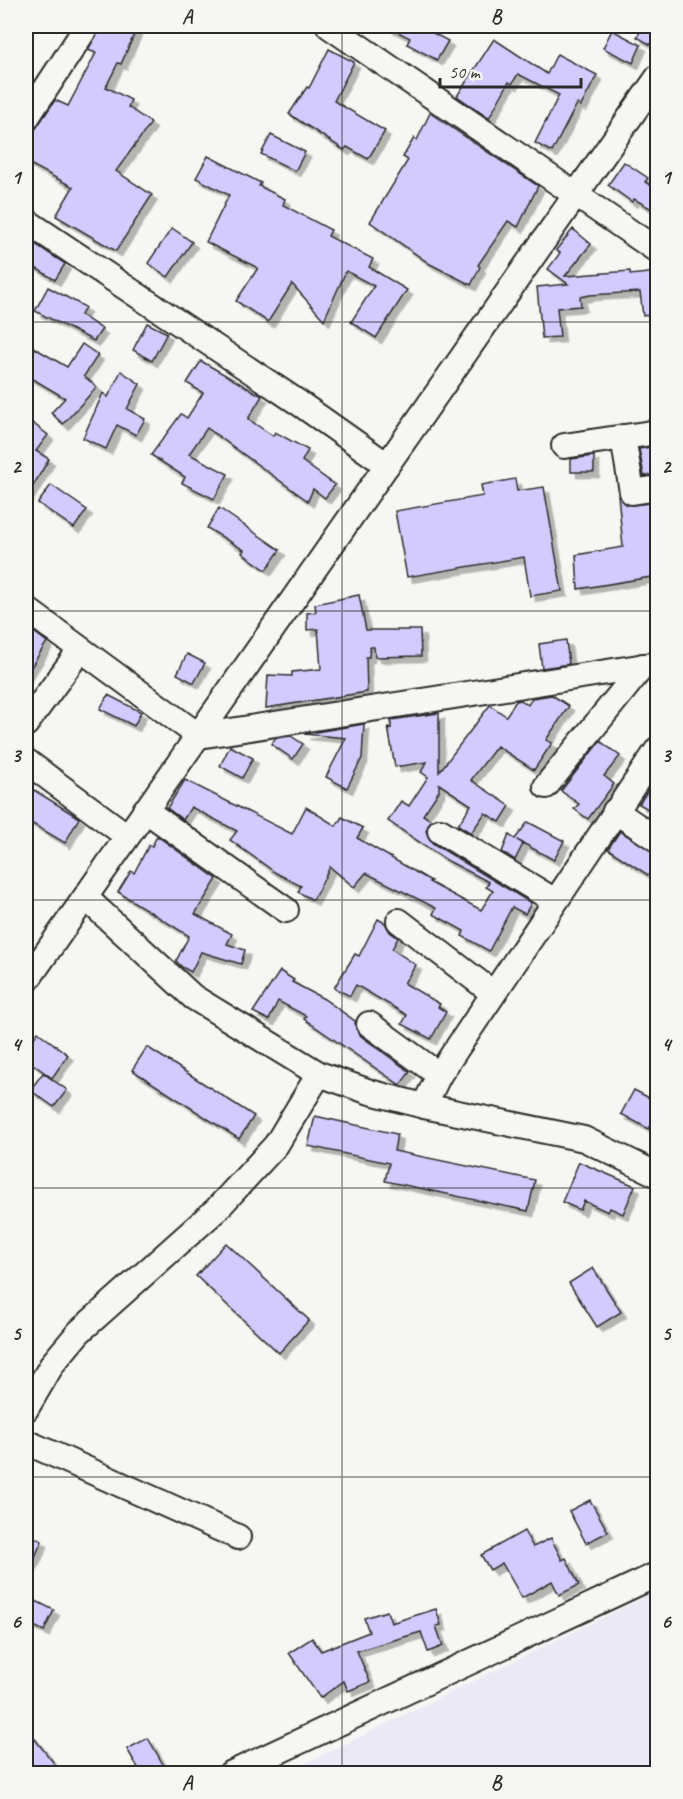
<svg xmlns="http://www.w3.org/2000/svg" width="683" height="1799" viewBox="0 0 683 1799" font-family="Caveat,sans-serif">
	<defs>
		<filter id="shadow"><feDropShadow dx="5.5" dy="5.5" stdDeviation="0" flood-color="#0004"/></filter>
	</defs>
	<rect width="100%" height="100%" fill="#f6f6f2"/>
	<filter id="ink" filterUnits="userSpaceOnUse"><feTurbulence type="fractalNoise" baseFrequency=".0167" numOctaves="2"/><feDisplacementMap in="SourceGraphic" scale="12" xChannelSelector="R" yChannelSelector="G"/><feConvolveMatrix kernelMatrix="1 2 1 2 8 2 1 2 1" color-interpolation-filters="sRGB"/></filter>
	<g filter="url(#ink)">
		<!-- built -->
		<path fill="#ece9f6" d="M657,1591V1773H286Z"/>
		<!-- building -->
		<g fill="#d3cbfe" stroke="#2b2b2b" stroke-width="1.5" filter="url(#shadow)">
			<path d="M101,26H138L121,64L118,63L106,87L131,100L128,107L151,123L116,171L152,195L116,251L56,216L73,187L26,162V143L55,100L68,106L96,53L88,50Z"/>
			<path d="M386,26H420L448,41L437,60L407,44L410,38Z"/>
			<path d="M643,26L657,31L651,45L637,37Z"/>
			<path d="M612,30L641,45L633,63L603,48Z"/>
			<path d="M494,39L547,74L557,54L597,75L581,106L577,104L552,152L535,143L559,95L518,74L512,84L509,82L489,118L457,96Z"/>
			<path d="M329,49L354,62L334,101L385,131L368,159L347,147L344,150L289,114L307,87L309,88Z"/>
			<path d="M430,113L538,186L518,227L508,221L478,265L480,267L471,285L430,264L370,222L408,160L403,157L414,138L417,140Z"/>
			<path d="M271,135L305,152L295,171L261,154Z"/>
			<path d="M208,156L261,183L259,186L285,199L283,205L331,230L328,236L373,259L369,267L407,290L376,338L351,322L374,286L346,271L324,320L292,284L268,322L236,301L258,268L206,242L229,195L196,178Z"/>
			<path d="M624,162L648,178L645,182L657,189V212L634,199L632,202L608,185Z"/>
			<path d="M172,228L192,242L168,277L148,263Z"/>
			<path d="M573,229L591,244L565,276L630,271V275L657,272V314L643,316L640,292L590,295L580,297L581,306L557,308L560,337L542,338L537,287L568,284L548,269L560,253L556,250Z"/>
			<path d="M26,238L65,264L55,280L26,262Z"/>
			<path d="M48,287L85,307L81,315L102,329L94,341L35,311Z"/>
			<path d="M147,323L167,333L152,361L133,350Z"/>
			<path d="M26,343L67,367L82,344L98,355L84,376L97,387L63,424L51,413L65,398L26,375Z"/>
			<path d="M201,361L262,396L248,419L273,436L275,432L308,450L302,461L335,485L325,498L313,489L308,501L207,428L189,454L228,474L214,499L182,483L185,477L151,455L181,414L187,418L203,393L187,383Z"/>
			<path d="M121,371L140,384L127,409L145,419L136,435L117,425L106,449L83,438L103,393L108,397Z"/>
			<path d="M26,418L48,435L36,451L49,459L26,498Z"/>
			<path d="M657,446V474L644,476L639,449Z"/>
			<path d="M594,456V472H571V459Z"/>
			<path d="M515,479L517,491L544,487L562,591L530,596L524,557L407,577L395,511L483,496L481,485Z"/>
			<path d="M51,485L87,510L74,528L38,503Z"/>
			<path d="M618,495L627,505L653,503L657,576L578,589L576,555L623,547Z"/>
			<path d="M219,508L280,550L266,570L242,553L244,550L207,528Z"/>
			<path d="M359,595L366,630H420L421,656L375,657L374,647H370L369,657H366L367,692L266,708L268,675L292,676V672L321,669L318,629L307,630V613L316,612L315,604Z"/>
			<path d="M26,626L47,642L26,675Z"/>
			<path d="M566,640L569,664L542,668L539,644Z"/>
			<path d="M187,654L205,663L194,683L177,674Z"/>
			<path d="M108,695L141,712L134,726L100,709Z"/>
			<path d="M552,695L569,706L546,740L552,743L534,770L497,746L471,780L510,806L500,822L485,813L471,833L458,825L471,805L439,784V791L423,815L431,820L426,831L432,843L531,903L525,914L512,907L489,951L462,936L464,931L433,914L436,908L366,873L354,887L330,867L313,900L298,892L301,886L276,873L230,840L237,831L191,807L183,820L167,808L185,780L292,834L306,807L336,826L342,817L363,828L357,838L431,881L429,882L481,910L493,891L486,887L489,882L448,861L388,821L401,801L409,806L428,777L421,772L427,762L395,767L388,727L391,728V720L439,713V772L490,705L506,716L516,701L521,700L528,705L532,698Z"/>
			<path d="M364,724L362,758L347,788L326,777L346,738L304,734Z"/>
			<path d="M291,736L303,744L293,759L271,744L276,738Z"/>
			<path d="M600,741L620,756L604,776L614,784L588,819L574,809L579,804L561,791Z"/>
			<path d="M230,746L253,758L242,778L220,766Z"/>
			<path d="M654,781L657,784V814L639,804Z"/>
			<path d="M34,790L79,818L65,843L26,820V804Z"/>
			<path d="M528,822L564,841L554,860L517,840L523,844L515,860L502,852L509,835L515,839Z"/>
			<path d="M620,831L657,854V881L608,849Z"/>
			<path d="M157,836L217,879L195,914L232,934L227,944L245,950L241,964L201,952L191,972L182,967L176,961L189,936L118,892L131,871L134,873L149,845L152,846Z"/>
			<path d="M378,919L385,923L390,932L398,938L392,949L416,965L404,983L440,1004L438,1007L446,1012L431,1039L402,1024L407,1015L356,985L350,996L334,988L355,954L359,956Z"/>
			<path d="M280,971L294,980L292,982L324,999L355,1021L356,1029L361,1036L410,1072L400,1085L304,1019L306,1016L278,1001L269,1020L253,1012Z"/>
			<path d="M38,1032L68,1055L52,1078L26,1059V1049Z"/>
			<path d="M147,1047L254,1116L239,1139L132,1070Z"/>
			<path d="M43,1073L67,1090L54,1107L30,1090Z"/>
			<path d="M634,1090L657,1102V1114L649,1129L621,1114Z"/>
			<path d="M315,1116L397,1134L394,1151L535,1180L528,1211L385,1181L389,1163L308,1146Z"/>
			<path d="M579,1162L635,1186L623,1214L610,1208L608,1212L584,1201L580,1210L562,1202Z"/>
			<path d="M226,1243L309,1320L279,1353L196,1276Z"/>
			<path d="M593,1268L621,1312L597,1327L569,1283Z"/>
			<path d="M590,1500L608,1532L586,1543L569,1511Z"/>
			<path d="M524,1531L533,1547L551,1538L562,1560L566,1558L579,1585L559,1595L552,1581L522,1598L502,1563L490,1570L481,1555Z"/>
			<path d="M26,1533L42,1541L26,1577Z"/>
			<path d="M26,1596L54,1610L44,1631L26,1622Z"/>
			<path d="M436,1609L441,1625L436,1626L443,1646L428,1652L421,1632L357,1651L370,1682L348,1691L344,1681L320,1698L289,1653L312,1638L321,1651L369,1632L364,1618L387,1611L391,1623Z"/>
			<path d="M26,1728L53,1762L59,1773H26Z"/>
			<path d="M148,1738L168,1773H141L127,1749Z"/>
		</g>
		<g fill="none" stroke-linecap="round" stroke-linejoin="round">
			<!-- minor casing -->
			<g stroke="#2b2b2b" stroke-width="28">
				<g id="minor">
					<path d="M329,26L658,251"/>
					<path d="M26,119L87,26"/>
					<path d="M26,221L299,403L387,465"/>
					<path d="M623,437L632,492L658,488"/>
					<path d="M564,446L658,432"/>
					<path d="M26,609L199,736L658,664"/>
					<path d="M26,724L80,650"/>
					<path d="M26,761L127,836"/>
					<path d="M546,786L643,666"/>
					<path d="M145,810L286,910"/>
					<path d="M615,811L658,840"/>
					<path d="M440,831L555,901"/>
					<path d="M86,898L193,997L319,1074L370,1092L424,1106L584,1139L658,1175"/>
					<path d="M399,921L493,993"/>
					<path d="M26,982L658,77"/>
					<path d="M369,1024L439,1075"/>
					<path d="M424,1106L439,1075L658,749"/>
					<path d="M26,1409L53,1363L79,1332L216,1210L276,1145L319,1074"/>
					<path d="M26,1442L238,1537"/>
					<path d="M230,1774L658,1574"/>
				</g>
			</g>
			<!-- minor -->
			<use href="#minor" stroke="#f6f6f2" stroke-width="24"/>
		</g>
	</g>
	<!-- grid -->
	<path fill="none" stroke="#2b2b2b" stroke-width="1.5" stroke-opacity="0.55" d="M342,26V1774M26,322H658M26,611H658M26,900H658M26,1188H658M26,1477H658"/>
	<!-- margin -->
	<rect width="683" height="1799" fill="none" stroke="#f6f6f2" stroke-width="66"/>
	<!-- scale -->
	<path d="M440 78v9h141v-9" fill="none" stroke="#2b2b2b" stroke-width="3"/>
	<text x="449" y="78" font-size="18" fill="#2b2b2b" stroke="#f6f6f2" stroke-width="4.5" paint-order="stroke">50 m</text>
	<rect x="33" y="33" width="617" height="1733" fill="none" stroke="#2b2b2b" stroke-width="2"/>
	<g font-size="20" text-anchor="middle" font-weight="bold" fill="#2b2b2b">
		<text x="187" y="23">A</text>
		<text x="496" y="23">B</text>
		<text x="16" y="184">1</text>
		<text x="666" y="184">1</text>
		<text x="16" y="473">2</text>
		<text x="666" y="473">2</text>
		<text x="16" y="762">3</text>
		<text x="666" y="762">3</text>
		<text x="16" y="1051">4</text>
		<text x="666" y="1051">4</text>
		<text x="16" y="1340">5</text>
		<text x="666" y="1340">5</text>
		<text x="16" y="1628">6</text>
		<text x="666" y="1628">6</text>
		<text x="187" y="1789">A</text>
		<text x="496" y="1789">B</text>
	</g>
</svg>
